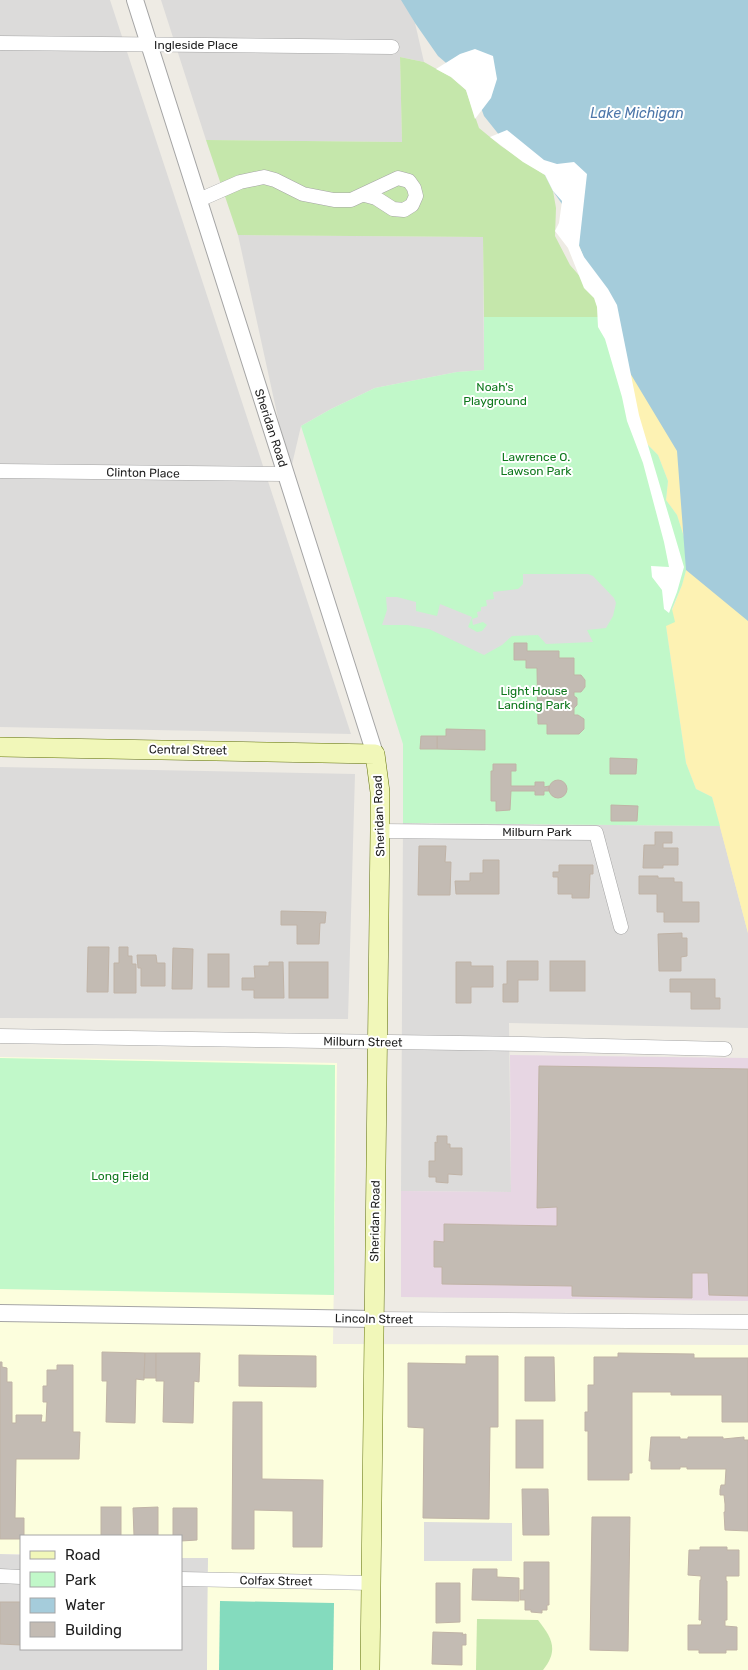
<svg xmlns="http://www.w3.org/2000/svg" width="748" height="1670" viewBox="0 0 748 1670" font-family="Rubik,sans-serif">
	<rect width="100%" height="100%" fill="#eeebe4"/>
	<!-- residential -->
	<g fill="#dcdbda">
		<path d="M0,0H110L351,734L0,727Z"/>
		<path d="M161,0H402L415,23L424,62L400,57L402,142L206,140Z"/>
		<path d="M238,235L483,237L484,370L457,372L375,388L331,409L301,426L290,473Z"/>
		<path d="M0,767L355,774L348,1019L0,1018Z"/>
		<path d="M403,823L720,826L748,933V1028L509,1023L511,1192L401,1191Z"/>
		<path d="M0,1554L21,1555V1649H181V1558H208L207,1670H0Z"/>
	</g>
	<!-- industrial -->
	<path fill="#e7d6e3" d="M510,1055L748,1058V1301L401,1297V1191L511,1192Z"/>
	<!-- education -->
	<path fill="#fcfedd" d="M0,1057L337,1063L333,1344L748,1345V1670H207L208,1558H181V1536H21V1554H0Z"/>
	<!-- grass -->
	<g fill="#c5e7ab">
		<path d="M400,57L424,62L451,77L466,90L479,128L501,146L545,175L553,191L556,208L555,236L570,265L597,296L601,317H484L483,237L238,235L206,140L402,142Z"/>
		<path d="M477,1619L538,1620C552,1638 559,1650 543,1670H476Z"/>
	</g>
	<!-- sand -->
	<path fill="#fdf2b3" d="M578,243L748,405V933L712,797L696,789L686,763L666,626L682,585L690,556L677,515L666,500L668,481L658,455L640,437L584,257Z"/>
	<!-- park -->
	<g fill="#c1f8c9">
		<path d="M484,317H601L640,437L658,455L668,481L666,500L677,515L690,556L682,585L672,609L675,622L666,626L686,763L696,789L712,797L720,826L403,823V744L301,426L331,409L375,388L457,372L484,370Z"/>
		<path d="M0,1058L335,1065L334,1295L0,1289Z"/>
	</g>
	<!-- pitch -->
	<path fill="#84dbbe" d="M220,1601L334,1603L333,1670H219Z"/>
	<!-- parking -->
	<g fill="#dedede">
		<path d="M523,574H588L593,576L614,598L616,603L613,616L606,628L587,630L593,642L546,644L538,635L512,636L502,645L484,655L429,629L407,625H382L387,610L386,597H397L416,602V611L437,616L440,604L472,617L468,627L477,632L482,631L487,625L483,622L473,625L472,619L478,617L477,612L481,611V607L487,606L486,600L494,599L493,592L518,589L523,584Z"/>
		<path d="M424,1522L512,1523V1561H424Z"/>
	</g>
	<!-- water -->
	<path fill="#a5ccdb" d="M401,0H748V621L686,570L677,451L627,368L564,207L553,191L545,175L500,136L484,116L473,86L438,56L415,23Z"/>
	<!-- pier -->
	<g fill="#fff">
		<path d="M475,49L493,56L497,79L491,98L475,119L466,90L451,77L436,69L460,54Z"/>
		<path d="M507,130L544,160L557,164L574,162L587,174L579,246L584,257L608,289L617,305L639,415L684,567L677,592L669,613L664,609L662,590L652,577L651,566L669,567L664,542L643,463L627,421L622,397L605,339L598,327L597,307L594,298L584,288L568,248L555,231L559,223L562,201L553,191L545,175L523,162L490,137Z"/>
	</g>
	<!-- building -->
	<g fill="#c3bbb3" stroke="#c0b3a6">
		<path d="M514,643H527V651H559V658H574V675H581L585,680V687L581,692H574V696L577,698V705L574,708V715H578L584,719V729L579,734H547V724H538L537,668H526V660H514Z"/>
		<path d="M446,729L485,730V750L437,749V736H446Z"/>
		<path d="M421,736H437V749H420Z"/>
		<path d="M610,758L637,759L636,774H610Z"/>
		<path d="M493,764H516V771H511V786H535V782H544V787L549,786V791H544V795H535V791H511L510,810L496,811V801H491V771H493Z"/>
		<circle cx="558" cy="789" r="9"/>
		<path d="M611,805L638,806L637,821H611Z"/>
		<path d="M655,832H672V843H663V848H678V865H663V868H643L644,845H655Z"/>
		<path d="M419,846H446L445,862H451L450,895H418Z"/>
		<path d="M483,860H499V894H456L455,881H470V873H483Z"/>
		<path d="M559,865H593V874H590L589,898H572V894H558V877H553V872H559Z"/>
		<path d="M639,876H658V878H674V882H682V902H699V922H664V912H657V894H639Z"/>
		<path d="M281,911L326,912L325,923H320L319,944H297V925H281Z"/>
		<path d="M682,933V938H687V956L681,957V971H659L658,934Z"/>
		<path d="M88,947H109L108,992H87Z"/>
		<path d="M119,947H128V956H132V964H136V993H114V963H119Z"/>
		<path d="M173,948L193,949L192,989H172Z"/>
		<rect x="208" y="954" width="21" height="33"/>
		<path d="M137,955H156L157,963H165V986H141V968H138Z"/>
		<path d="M507,961H538V980H518V1002H503V984H507Z"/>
		<rect x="550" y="961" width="35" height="30"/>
		<path d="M269,962H283L284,998H254V990H242V978H255L254,966H269Z"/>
		<rect x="289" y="962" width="39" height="36"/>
		<path d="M456,962H471V966H493V987H471V1003H456Z"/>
		<path d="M670,979H715V998H720V1009H691V992H670Z"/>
		<path d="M539,1066L748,1069V1296L709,1295L708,1273H692V1298L572,1296V1286L442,1284V1267H434V1241L444,1242V1224L557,1226V1207L537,1208Z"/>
		<path d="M437,1136H447V1144H450V1148H462V1175L448,1174V1183L436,1182V1177H429V1161H435V1142L437,1143Z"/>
		<path d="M102,1352L145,1353L144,1380L136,1379L135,1423L106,1422L107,1381H102Z"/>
		<path d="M145,1353H156V1378H144Z"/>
		<path d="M156,1353H200L199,1382L194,1381L193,1423L163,1422L164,1381H156Z"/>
		<path d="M618,1353L694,1354V1358H748V1422H722V1395H671V1392H632V1473H629V1480H588V1431H585V1412H588V1385H594V1357H618Z"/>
		<path d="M239,1355L316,1356V1387L239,1386Z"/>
		<path d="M466,1356H498V1427H490L489,1519L423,1518L424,1428L408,1427V1363L466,1364Z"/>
		<path d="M525,1357H554L555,1401H525Z"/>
		<path d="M0,1362H2V1367L7,1368V1382H12V1423H16V1415H42L41,1422H46L47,1402H43V1386H47V1370H57V1365H73V1432H80L79,1459H16L15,1518H24V1536H21V1539H0Z"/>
		<path d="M233,1402H262V1479L323,1480L322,1547H293V1511L254,1510V1549H232Z"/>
		<rect x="516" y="1420" width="27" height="48"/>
		<path d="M651,1437H680V1439H688V1437H723V1439L744,1437V1440H748V1531L725,1530L724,1512H725V1504L724,1495H720V1490L721,1485H725L726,1469H687V1467H680V1469H651V1461H649Z"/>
		<path d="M522,1489H548L549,1535H523Z"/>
		<rect x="101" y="1507" width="20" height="29"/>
		<path d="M158,1507V1536H134L133,1508Z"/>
		<path d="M173,1508H197V1540L181,1541V1536H173Z"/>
		<path d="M592,1517H630L628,1651L590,1650Z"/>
		<path d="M700,1547H727V1550H739V1576H726V1581H727V1620H725V1626L737,1627V1650H726V1653H699V1650H688V1625H701L702,1620H699L700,1580H701V1576L688,1575L689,1550H700Z"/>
		<path d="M524,1562H549V1605H547V1610H542V1613L531,1612V1610H525V1600H520V1590H524Z"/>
		<path d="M473,1569H497V1577L519,1578V1601L472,1600Z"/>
		<path d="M436,1583H460V1622L436,1623Z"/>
		<path d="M0,1602H21V1645L0,1644Z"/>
		<path d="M433,1632L463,1633L462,1635L466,1634V1645H462V1665L432,1664Z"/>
	</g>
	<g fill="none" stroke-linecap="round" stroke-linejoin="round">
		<!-- minor casing -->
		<g stroke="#a5a5a5" stroke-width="15">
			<g id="minor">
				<path d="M0,43L392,47"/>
				<path d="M199,200L240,182L264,177L275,180L303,194L334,200H351L398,178L409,181L414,188L416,196L412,205L404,210L393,209L376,198L365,195"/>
				<path d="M0,471L286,474"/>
				<path d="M380,831L596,833L621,927"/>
				<path d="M0,1036L523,1044L725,1049"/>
				<path d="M374,1319L748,1322"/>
				<path d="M0,1576L21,1577"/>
				<path d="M181,1579L371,1583"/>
			</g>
		</g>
		<!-- tertiary casing -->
		<g stroke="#a5a5a5" stroke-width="18">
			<g id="tertiary">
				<path d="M135,0L375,754"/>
				<path d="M0,1313L374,1319"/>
			</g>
		</g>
		<!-- secondary casing -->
		<g stroke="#607108" stroke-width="20">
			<path id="secondary" d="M0,747L375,754L380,792V831L370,1670"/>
		</g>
		<!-- minor -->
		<use href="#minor" stroke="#fff" stroke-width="14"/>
		<!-- tertiary -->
		<use href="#tertiary" stroke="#fff" stroke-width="16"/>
		<!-- secondary -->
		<use href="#secondary" stroke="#f1f7b9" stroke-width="19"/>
	</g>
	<g text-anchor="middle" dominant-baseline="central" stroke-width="4" stroke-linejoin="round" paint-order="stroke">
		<!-- street labels -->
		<g font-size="12" fill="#1e1e1e" stroke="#fff">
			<text x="196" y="45">Ingleside Place</text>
			<text transform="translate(271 428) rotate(72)">Sheridan Road</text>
			<text transform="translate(143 473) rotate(1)">Clinton Place</text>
			<text transform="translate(188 750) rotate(1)">Central Street</text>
			<text transform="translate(379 816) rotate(-92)">Sheridan Road</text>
			<text x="537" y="832">Milburn Park</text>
			<text transform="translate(363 1042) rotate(1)">Milburn Street</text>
			<text transform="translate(375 1221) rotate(-89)">Sheridan Road</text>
			<text transform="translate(374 1319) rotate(1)">Lincoln Street</text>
			<text transform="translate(276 1581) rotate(1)">Colfax Street</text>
		</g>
		<!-- park labels -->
		<g font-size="12" fill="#0f781d" stroke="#fff">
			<text x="495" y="387">Noah's<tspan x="495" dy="14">Playground</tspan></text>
			<text x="536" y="457">Lawrence O.<tspan x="536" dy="14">Lawson Park</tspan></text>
			<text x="534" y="691">Light House<tspan x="534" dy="14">Landing Park</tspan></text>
			<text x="120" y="1176">Long Field</text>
		</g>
		<!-- water labels -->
		<g font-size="14" font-style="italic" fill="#4d77aa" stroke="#fff">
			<text x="637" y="113">Lake Michigan</text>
		</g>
	</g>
	<!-- legend -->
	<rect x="20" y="1535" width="162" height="115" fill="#ffffff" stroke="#a5a5a5"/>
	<rect x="30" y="1551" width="25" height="8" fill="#f1f7b9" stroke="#a5a5a5"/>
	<text x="65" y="1560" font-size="15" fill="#1e1e1e">Road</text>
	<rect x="30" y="1572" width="25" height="15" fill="#c1f8c9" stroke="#a5a5a5"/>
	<text x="65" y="1585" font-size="15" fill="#1e1e1e">Park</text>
	<rect x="30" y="1598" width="25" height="15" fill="#a5ccdb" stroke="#a5a5a5"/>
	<text x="65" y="1610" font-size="15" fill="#1e1e1e">Water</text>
	<rect x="30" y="1622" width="25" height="15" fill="#c3bbb3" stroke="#a5a5a5"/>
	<text x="65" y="1635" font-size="15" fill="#1e1e1e">Building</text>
</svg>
